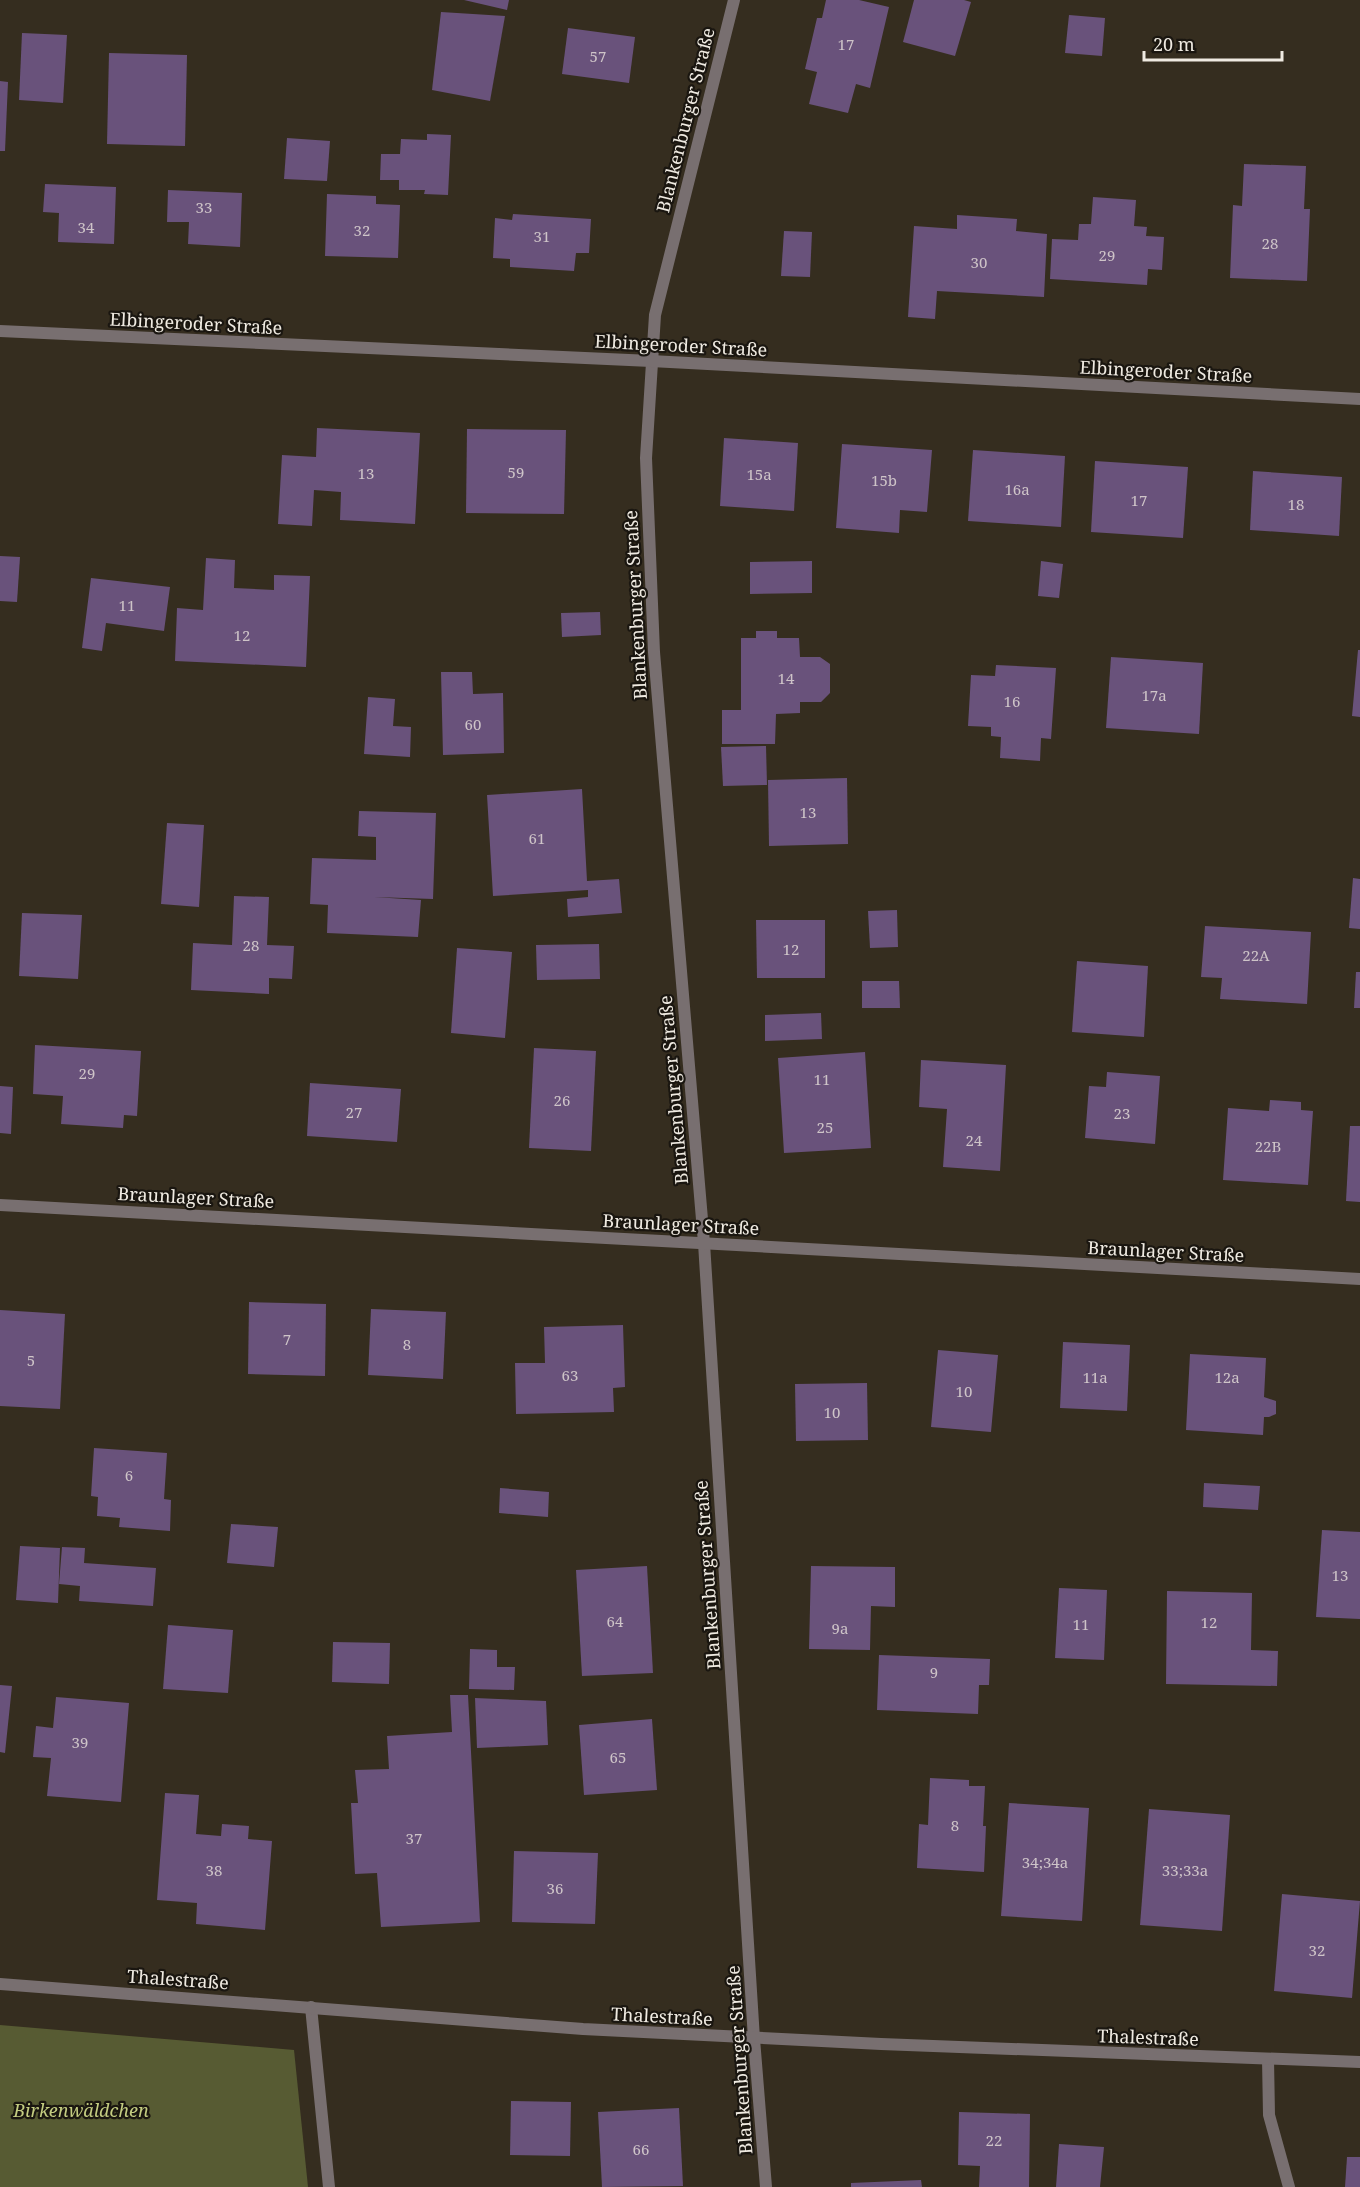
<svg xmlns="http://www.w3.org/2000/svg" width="1360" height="2187" viewBox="0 0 1360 2187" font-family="'Noto Serif',serif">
	<rect width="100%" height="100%" fill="#352d1f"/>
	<!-- green -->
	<path fill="#575b33" d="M0,2025L294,2050L308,2187H0Z"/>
	<!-- building -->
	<g fill="#69527b">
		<path d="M464,0H509L507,10Z"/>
		<path d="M826,0H859L889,7L870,88L856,84L848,113L809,104L817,72L805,69L817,18H822Z"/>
		<path d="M914,0H964L971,2L955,56L903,42Z"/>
		<path d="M441,12L505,16L490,101L432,90Z"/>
		<path d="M1069,15L1105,18L1102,56L1065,53Z"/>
		<path d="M568,28L635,37L629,83L562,74Z"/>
		<path d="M22,33L67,35L63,103L19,100Z"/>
		<path d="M109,53L187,55L185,146L107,144Z"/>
		<path d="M0,81L8,82L5,151H0Z"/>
		<path d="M427,134L451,135L448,195L424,194L425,190H399V180H380L381,154H400L401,139L427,140Z"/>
		<path d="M287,138L330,141L327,181L284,179Z"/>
		<path d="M1244,164L1306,166L1304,209H1310L1307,281L1230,278L1233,205L1242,206Z"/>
		<path d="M45,184L116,187L114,244L58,242L59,213L43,212Z"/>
		<path d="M168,190L242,193L240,247L188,244L189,222H167Z"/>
		<path d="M327,194L376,196V204L400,205L398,258L325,256Z"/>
		<path d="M1093,197L1136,200L1134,226L1147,227L1146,236L1164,237L1162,270L1148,269L1147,285L1050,279L1052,239L1078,240L1079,224H1091Z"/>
		<path d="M513,214L591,219L589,253H576L574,271L510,267V259L493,258L495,218L512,220Z"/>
		<path d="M957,215L1017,219L1016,231L1047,234L1044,297L937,291L935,319L908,317L914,226L957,229Z"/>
		<path d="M784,231L812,232L810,277L781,276Z"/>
		<path d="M317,428L420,433L415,524L340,520L341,492L314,490L312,526L278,524L282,455L316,457Z"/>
		<path d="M467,429L566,430L564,514L466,513Z"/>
		<path d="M724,438L798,443L794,511L720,506Z"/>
		<path d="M842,444L932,450L927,512L900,510L899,533L836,528Z"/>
		<path d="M973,450L1065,456L1061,527L968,521Z"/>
		<path d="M1095,461L1188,467L1183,538L1091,532Z"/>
		<path d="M1253,471L1342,477L1339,536L1250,530Z"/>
		<path d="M0,556L20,557L17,602L0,601Z"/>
		<path d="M206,558L235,560L234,588L274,590V575L310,576L306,667L175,661L177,608L203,610Z"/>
		<path d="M812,561V593L750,594V562Z"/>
		<path d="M1041,561L1063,564L1059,598L1038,596Z"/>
		<path d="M91,578L170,587L164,631L106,623L102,651L82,648Z"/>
		<path d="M600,612L601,635L562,637L561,613Z"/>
		<path d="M756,631H777V638H799L800,657H820L830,664V693L821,702H800V713L776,714L775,744H722V710H741V638H756Z"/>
		<path d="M1358,650H1360V717L1352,716Z"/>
		<path d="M1111,657L1203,663L1199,734L1106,728Z"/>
		<path d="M996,665L1056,668L1051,739L1041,738L1040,761L1000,758L1001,737L991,736V727L968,726L971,675L995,676Z"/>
		<path d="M441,672H472L473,694L503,693L504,753L443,755Z"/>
		<path d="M368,697L395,699L393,726L411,727L410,757L364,754Z"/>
		<path d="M766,746L767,785L723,786L721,747Z"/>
		<path d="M847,778L848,844L769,846L768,780Z"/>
		<path d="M582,789L587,881L619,879L622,913L568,917L567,899L588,897V890L493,896L487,795Z"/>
		<path d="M359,811L436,813L433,899L374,897L421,900L418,937L327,933L328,905L310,904L312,858L376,860V837L358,836Z"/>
		<path d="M167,823L204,825L199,907L161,904Z"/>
		<path d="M1353,878L1360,879V929L1349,928Z"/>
		<path d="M234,896L269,897L267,945L294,946L292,979L269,978V994L191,990L193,943L232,945Z"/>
		<path d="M897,910L898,947L870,948L868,911Z"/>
		<path d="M22,913L82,915L78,979L19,976Z"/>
		<path d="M756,920H825V978H757Z"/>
		<path d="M1205,926L1311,932L1307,1004L1220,999L1222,978L1201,977Z"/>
		<path d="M599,944L600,979L537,980L536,945Z"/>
		<path d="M457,948L512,952L505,1038L451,1033Z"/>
		<path d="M1077,961L1148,966L1144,1037L1072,1032Z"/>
		<path d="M1356,972H1360V1008H1354Z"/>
		<path d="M862,981H899L900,1008H862Z"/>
		<path d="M821,1013L822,1039L765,1041V1015Z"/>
		<path d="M35,1045L141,1051L137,1116L124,1115L123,1128L61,1124L63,1096L33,1094Z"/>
		<path d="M534,1048L596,1051L591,1151L529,1148Z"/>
		<path d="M865,1052L871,1148L784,1153L778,1058Z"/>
		<path d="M921,1060L1006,1065L1000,1171L943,1167L947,1109L919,1107Z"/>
		<path d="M1107,1072L1160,1076L1155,1144L1085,1138L1089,1086L1106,1087Z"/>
		<path d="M310,1083L401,1089L397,1142L307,1136Z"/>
		<path d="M0,1086L13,1087L11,1134L0,1133Z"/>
		<path d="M1270,1100L1301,1102V1110L1313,1111L1308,1185L1223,1180L1228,1108L1269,1111Z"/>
		<path d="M1350,1126H1360V1202L1346,1201Z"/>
		<path d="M249,1302L326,1304L325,1376L248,1374Z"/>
		<path d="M371,1309L446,1312L443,1379L368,1375Z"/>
		<path d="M0,1310L65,1314L60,1409L0,1406Z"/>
		<path d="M623,1325L625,1387L613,1388L614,1412L516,1414L515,1363H545L544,1327Z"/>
		<path d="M1063,1342L1130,1345L1127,1411L1060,1408Z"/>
		<path d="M938,1350L998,1355L991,1432L931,1427Z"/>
		<path d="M1190,1354L1266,1358L1264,1397L1276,1401V1414L1269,1417H1264L1263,1435L1186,1430Z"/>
		<path d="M867,1383L868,1440L796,1441L795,1384Z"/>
		<path d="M94,1448L167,1453L164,1499L171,1500L170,1531L119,1527L120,1518L97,1516L98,1497L91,1496Z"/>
		<path d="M1204,1483L1260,1486L1258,1510L1203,1507Z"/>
		<path d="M500,1488L549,1492L548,1517L499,1513Z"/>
		<path d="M231,1524L278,1527L274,1567L227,1563Z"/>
		<path d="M1322,1530L1360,1532V1619L1316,1617Z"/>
		<path d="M20,1546L60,1548L58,1603L16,1600Z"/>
		<path d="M62,1547L85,1548L84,1563L156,1568L153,1606L79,1601L80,1586L59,1584Z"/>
		<path d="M647,1566L653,1673L582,1676L576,1570Z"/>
		<path d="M811,1566L895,1567V1607L871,1606L870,1650L809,1649Z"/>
		<path d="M1059,1588L1107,1590L1104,1660L1055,1658Z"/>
		<path d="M1167,1591L1252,1593L1251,1650L1278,1651L1277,1686L1166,1684Z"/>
		<path d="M168,1625L233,1630L228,1693L163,1689Z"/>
		<path d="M333,1642L390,1643L389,1684L332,1682Z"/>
		<path d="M470,1649L497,1650V1667H515L514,1690L469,1689Z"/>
		<path d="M879,1655L990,1659L989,1685H979L978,1714L877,1710Z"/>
		<path d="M0,1685L12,1686L5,1753L0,1752Z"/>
		<path d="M450,1695H468L480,1922L381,1927L377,1873L355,1874L351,1803H358L355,1770L389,1769L387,1736L452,1732Z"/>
		<path d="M56,1697L129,1703L121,1802L47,1796L51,1758L33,1757L36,1726L53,1728Z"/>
		<path d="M475,1698L546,1701L548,1745L477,1748Z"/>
		<path d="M652,1719L657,1790L584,1795L579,1725Z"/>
		<path d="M930,1778L969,1780V1786H985L983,1826H986L984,1872L917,1868L919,1824L928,1825Z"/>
		<path d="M165,1793L199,1795L196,1834L221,1836L222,1824L249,1826L248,1839L272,1841L265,1930L196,1924L197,1903L157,1900Z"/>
		<path d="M1009,1803L1089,1808L1082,1921L1001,1916Z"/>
		<path d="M1149,1809L1230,1815L1222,1931L1140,1925Z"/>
		<path d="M514,1851L598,1853L595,1924L512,1922Z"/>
		<path d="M1282,1894L1360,1901L1352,1998L1274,1991Z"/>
		<path d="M511,2101L571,2102L570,2156L510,2155Z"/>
		<path d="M679,2108L683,2186L602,2187L598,2112Z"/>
		<path d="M959,2112L1030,2114L1029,2187H979L980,2166L958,2165Z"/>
		<path d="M1059,2144L1104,2147L1100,2187H1056Z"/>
		<path d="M1347,2157H1360V2187H1345Z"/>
		<path d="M921,2180L922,2187H851V2183Z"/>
	</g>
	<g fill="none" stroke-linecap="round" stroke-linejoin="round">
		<!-- service -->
		<g stroke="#786f70" stroke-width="12">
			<path d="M311,2007L329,2187"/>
			<path d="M1268,2059L1269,2115L1289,2187"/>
		</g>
		<!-- minor -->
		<g stroke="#786f70" stroke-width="12">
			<path d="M734,0L655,315L646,458L654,652L704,1243L754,2039L766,2187"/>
			<path d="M0,331L651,361L1360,399"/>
			<path d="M0,1205L1360,1279"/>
			<path d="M0,1984L583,2029L881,2044L1360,2062"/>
		</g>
	</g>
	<g text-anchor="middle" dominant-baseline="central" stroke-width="4.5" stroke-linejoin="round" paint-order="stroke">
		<!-- number labels -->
		<g font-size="15" fill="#cec4c8">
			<text x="846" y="44">17</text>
			<text x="598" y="56">57</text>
			<text x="204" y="207">33</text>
			<text x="86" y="227">34</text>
			<text x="362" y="230">32</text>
			<text x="542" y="236">31</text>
			<text x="1270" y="243">28</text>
			<text x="1107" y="255">29</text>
			<text x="979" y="262">30</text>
			<text x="516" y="472">59</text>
			<text x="366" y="473">13</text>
			<text x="759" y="474">15a</text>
			<text x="884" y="480">15b</text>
			<text x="1017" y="489">16a</text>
			<text x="1139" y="500">17</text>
			<text x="1296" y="504">18</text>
			<text x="127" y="605">11</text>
			<text x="242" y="635">12</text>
			<text x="786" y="678">14</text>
			<text x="1154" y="695">17a</text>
			<text x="1012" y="701">16</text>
			<text x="473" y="724">60</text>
			<text x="808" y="812">13</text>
			<text x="537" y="838">61</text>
			<text x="251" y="945">28</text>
			<text x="791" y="949">12</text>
			<text x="1256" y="955">22A</text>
			<text x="87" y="1073">29</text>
			<text x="822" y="1079">11</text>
			<text x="562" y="1100">26</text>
			<text x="354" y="1112">27</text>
			<text x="1122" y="1113">23</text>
			<text x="825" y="1127">25</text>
			<text x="974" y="1140">24</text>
			<text x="1268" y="1146">22B</text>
			<text x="287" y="1339">7</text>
			<text x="407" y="1344">8</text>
			<text x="31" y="1360">5</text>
			<text x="570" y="1375">63</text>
			<text x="1095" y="1377">11a</text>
			<text x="1227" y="1377">12a</text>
			<text x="964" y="1391">10</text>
			<text x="832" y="1412">10</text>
			<text x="129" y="1475">6</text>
			<text x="1340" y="1575">13</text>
			<text x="615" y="1621">64</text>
			<text x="1209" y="1622">12</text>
			<text x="1081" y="1624">11</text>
			<text x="840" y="1628">9a</text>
			<text x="934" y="1672">9</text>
			<text x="80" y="1742">39</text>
			<text x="618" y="1757">65</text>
			<text x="955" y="1825">8</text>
			<text x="414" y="1838">37</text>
			<text x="1045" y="1862">34;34a</text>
			<text x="214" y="1870">38</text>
			<text x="1185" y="1870">33;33a</text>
			<text x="555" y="1888">36</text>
			<text x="1317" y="1950">32</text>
			<text x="994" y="2140">22</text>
			<text x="641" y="2149">66</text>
		</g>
		<!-- street labels -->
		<g font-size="18" fill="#efeae1" stroke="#1a1610">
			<text transform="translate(685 120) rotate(-76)">Blankenburger Straße</text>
			<text transform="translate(196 323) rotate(3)">Elbingeroder Straße</text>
			<text transform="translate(681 345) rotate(3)">Elbingeroder Straße</text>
			<text transform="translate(1166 371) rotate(3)">Elbingeroder Straße</text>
			<text transform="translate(635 605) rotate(-93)">Blankenburger Straße</text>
			<text transform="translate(673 1090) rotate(-95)">Blankenburger Straße</text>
			<text transform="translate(196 1197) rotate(3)">Braunlager Straße</text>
			<text transform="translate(681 1224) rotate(3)">Braunlager Straße</text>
			<text transform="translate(1166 1251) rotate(3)">Braunlager Straße</text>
			<text transform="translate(707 1575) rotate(-94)">Blankenburger Straße</text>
			<text transform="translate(178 1979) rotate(4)">Thalestraße</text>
			<text transform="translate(662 2016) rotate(3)">Thalestraße</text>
			<text transform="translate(1148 2037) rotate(2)">Thalestraße</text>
			<text transform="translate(739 2060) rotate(-94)">Blankenburger Straße</text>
		</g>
		<!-- park labels -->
		<g font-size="18" font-style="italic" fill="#c4cd81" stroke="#1a1610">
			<text x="81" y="2110">Birkenwäldchen</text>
		</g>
	</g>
	<!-- scale -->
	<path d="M1144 51v9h138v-9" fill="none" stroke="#efeae1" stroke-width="3"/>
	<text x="1153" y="51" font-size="18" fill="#efeae1" stroke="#1a1610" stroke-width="4.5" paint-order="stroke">20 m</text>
</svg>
